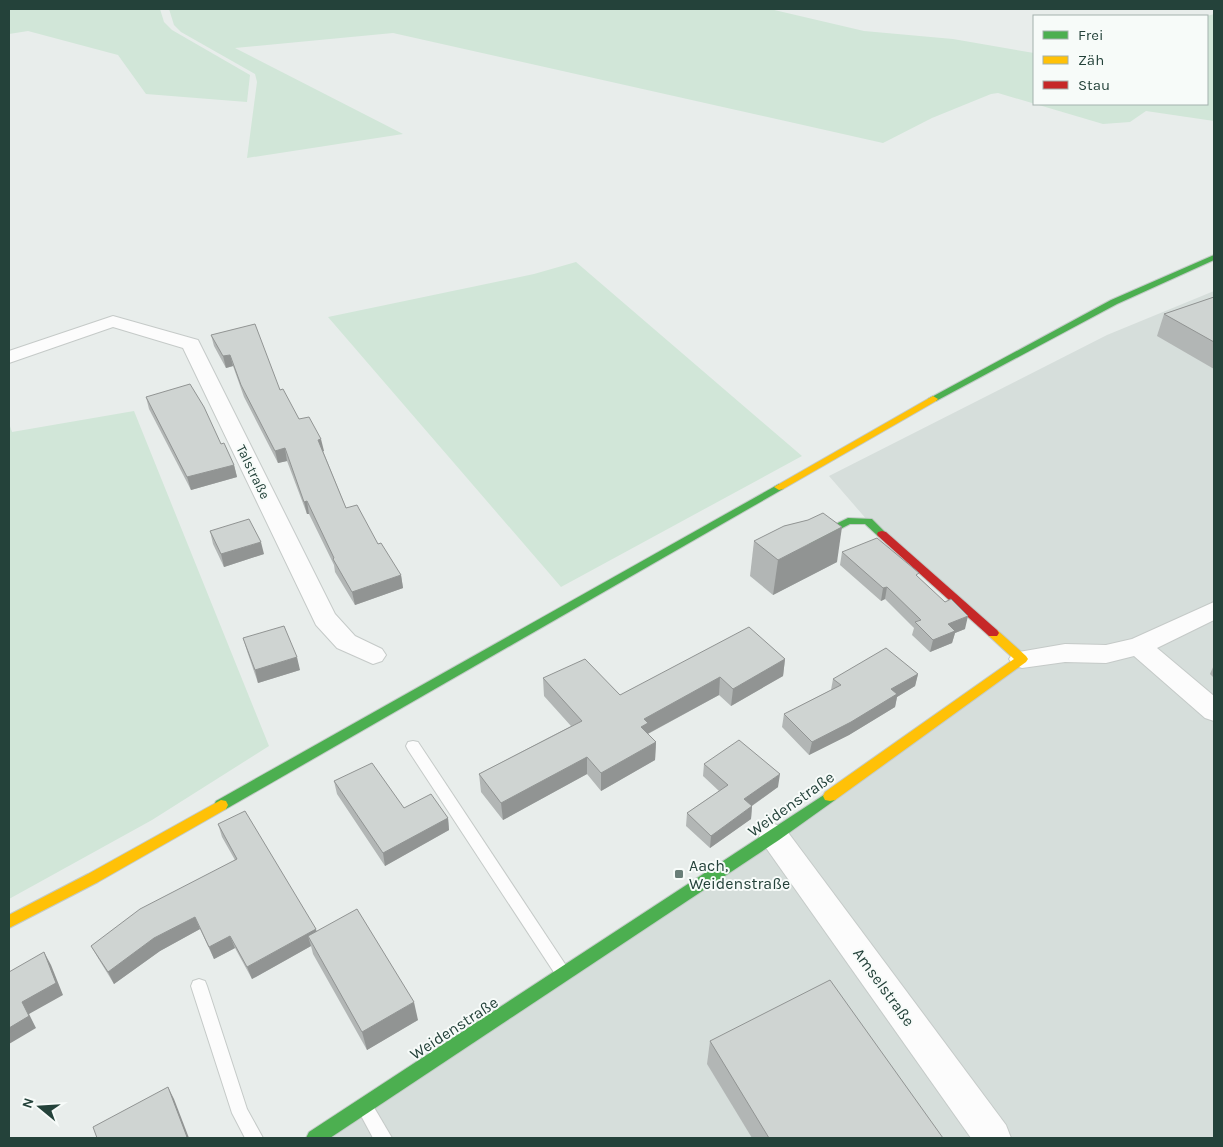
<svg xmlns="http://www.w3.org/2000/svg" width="1223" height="1147" viewBox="0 0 1223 1147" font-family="Karla,sans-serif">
	<rect width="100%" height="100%" fill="#e8edeb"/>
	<!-- built -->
	<path fill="#d6dedb" d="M1214,291V1138H315L1022,659L868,521L829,476L1107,335Z"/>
	<!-- green -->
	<g fill="#d1e6d8">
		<path d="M9,9H160L164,22L172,30L250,75L247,102L146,94L118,55L28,31L9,34Z"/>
		<path d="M169,9H770L864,31L953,39L1034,53V104H1207V16L1214,14V121L1146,111L1130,122L1103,124L998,93L991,94L932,118L883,143L393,33L235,48L403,134L247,158L257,82L255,74L181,32L174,25Z"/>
		<path d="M576,262L802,456L561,587L328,317L534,274Z"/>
		<path d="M134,411L269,746L152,820L9,899V423L12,432Z"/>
	</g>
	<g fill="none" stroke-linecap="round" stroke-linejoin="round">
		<!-- lane casing -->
		<g stroke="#c5cac8" stroke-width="2">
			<g id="lane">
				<path d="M413,741L418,742L567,967L570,972L567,977L562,979L557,977L408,750L406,746L408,742Z"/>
				<path d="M199,979L205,981L207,986L247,1109L263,1138H245L232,1113L191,986L193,981Z"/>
				<path d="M366,1102L372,1104L392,1138H373L358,1110L360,1104Z"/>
			</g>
		</g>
		<!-- street casing -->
		<g stroke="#c5cac8" stroke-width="2">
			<g id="street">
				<path d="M113,316L198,340L335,614L355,636L382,649L386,655L382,661L373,664L337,648L316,625L183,348L113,327L9,363V351Z"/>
				<path d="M1214,602V620L1157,648L1214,696V721L1205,718L1134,656L1106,663L1065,662L1022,668L1013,665L1009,659L1013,653L1065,644L1106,645L1132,639Z"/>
				<path d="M774,824L784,827L1006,1125L1011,1138H971L764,845L759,836L764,827Z"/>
			</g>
		</g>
		<!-- fast casing -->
		<g stroke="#c3cbc8" stroke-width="2">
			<g id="fast">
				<path d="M1214,255V260L1117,304L936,401H930L928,399L1111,300Z"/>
				<path d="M779,484L784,487L783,489L226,809L221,810L216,809L214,805L216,801Z"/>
				<path d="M848,518L872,519L887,534L882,537L878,536L865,524H850L811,544H803L802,542L803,540Z"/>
				<path d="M830,791L835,792L837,796L835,800L779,840L330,1138H306L309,1132Z"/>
			</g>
		</g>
		<!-- slow casing -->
		<g stroke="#c3cbc8" stroke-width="2">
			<g id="slow">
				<path d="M933,396L938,399L936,401L783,489L779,490L774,487Z"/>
				<path d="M993,629L997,630L1026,656L1028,659L1026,662L835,800L830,801L825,800L823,796L825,792L1014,659L989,636L987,633Z"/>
				<path d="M221,800L226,801L228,805L226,809L98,882L9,928V915L88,874Z"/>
			</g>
		</g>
		<!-- jam casing -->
		<g stroke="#c3cbc8" stroke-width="2">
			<path id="jam" d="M882,531L886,532L997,630L999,633L997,636H989L878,536L877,534L878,532Z"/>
		</g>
		<!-- lane -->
		<use href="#lane" fill="#fcfcfc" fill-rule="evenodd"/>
		<!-- street -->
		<use href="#street" fill="#fcfcfc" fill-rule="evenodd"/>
		<!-- fast -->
		<use href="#fast" fill="#4caf50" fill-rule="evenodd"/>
		<!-- slow -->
		<use href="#slow" fill="#ffc107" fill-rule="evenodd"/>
		<!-- jam -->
		<use href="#jam" fill="#c62828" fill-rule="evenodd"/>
	</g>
	<!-- wall -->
	<g fill="#b2b6b5">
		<path d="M1214,297V369L1157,336L1164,314Z"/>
		<path d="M211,335L280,390L299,419L324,451H323L346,508L378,544L401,575L403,588L355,605L335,572L334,565L309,514H307L287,461L278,463L244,397L233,366L226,368L214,346Z"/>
		<path d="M146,397L221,444L234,465L237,477L191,490L149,409Z"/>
		<path d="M210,531L264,554L224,567L213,544Z"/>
		<path d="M754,541L837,562L773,595L750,576Z"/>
		<path d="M842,552L918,577L965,629L955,633L952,643L930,652L912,635L914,628L885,599L881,601L840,565Z"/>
		<path d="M243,638L300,670L258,683L247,651Z"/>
		<path d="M785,659L783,676L731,706L719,695L648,734L656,742L655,760L601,791L587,774L503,820L481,792L479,774L571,726L544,696L543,678L620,695Z"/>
		<path d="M1214,665V678L1210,674Z"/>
		<path d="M918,674L915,686L897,697L895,707L849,735L809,755L782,727L784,714L831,690L833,679Z"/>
		<path d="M704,764L778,787L752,806L751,819L710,848L686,826L687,813L719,791L703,776Z"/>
		<path d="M334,781L404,808L448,818L449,830L385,866L337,794Z"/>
		<path d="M218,824L316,929V931L418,1020L367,1050L313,954L311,946L252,979L235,948L214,959L200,929L160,951L114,984L98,958L91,946L235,860L222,837Z"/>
		<path d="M710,1041L943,1138H752L707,1064Z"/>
	</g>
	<!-- shaded-wall -->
	<g fill="#919493">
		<path d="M230,355L233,366L226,368L223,356Z"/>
		<path d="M321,439L324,451L320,452L318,440Z"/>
		<path d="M285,448L287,461L278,463L275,451Z"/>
		<path d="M234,465L237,477L191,490L187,477Z"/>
		<path d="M307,501L309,514H307L304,502Z"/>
		<path d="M842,527L837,562L773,595L778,560Z"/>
		<path d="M261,542L264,554L224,567L221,554Z"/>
		<path d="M401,575L403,588L355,605L352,592Z"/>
		<path d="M887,587L885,599L881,601L883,588Z"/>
		<path d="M968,616L965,629L955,633L952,643L930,652L933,640L948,624Z"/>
		<path d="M297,657L300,670L258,683L255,670Z"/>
		<path d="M785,659L783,676L731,706L733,689Z"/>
		<path d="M918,674L915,686L897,697L895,707L849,735L809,755L812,742L891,689Z"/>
		<path d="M720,677L719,695L647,734L641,727L644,719Z"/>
		<path d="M656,742L655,760L601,791V773Z"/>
		<path d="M587,757V774L503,820L501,803Z"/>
		<path d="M780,774L778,787L743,812L744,799Z"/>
		<path d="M752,806L751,819L710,848L711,836Z"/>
		<path d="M448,818L449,830L385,866L383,853Z"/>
		<path d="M195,917L200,929L160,951L114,984L108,972L154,938Z"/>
		<path d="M316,929L319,941L308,936L311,946L252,979L247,967Z"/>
		<path d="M230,936L235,948L214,959L209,947Z"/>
		<path d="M44,952L51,965L63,995L29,1014L36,1028L9,1044V1028L22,1002Z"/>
		<path d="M414,1002L418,1020L367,1050L362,1032Z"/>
		<path d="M168,1087L174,1099L189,1138H185Z"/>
	</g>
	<!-- building -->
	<g fill="#cfd4d2" stroke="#919493">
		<path d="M1214,297V342L1164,314Z"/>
		<path d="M255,324L280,390L283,389L299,419L309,417L321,439L318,440L346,508L357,505L378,544L381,543L401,575L352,592L333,559L334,558L307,501L304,502L285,448L275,451L241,385L230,355L223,356L211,335Z"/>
		<path d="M190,384L204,407L221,444L224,443L234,465L187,477L146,397Z"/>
		<path d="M823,513L842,527L778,560L754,541L784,526L808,520Z"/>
		<path d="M249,519L261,542L221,554L210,531Z"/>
		<path d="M877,538L919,573L916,575L945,602L951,599L968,616L948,624L955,631L933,640L915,622L921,620L887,587L883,588L842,552Z"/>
		<path d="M284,626L297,657L255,670L243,638Z"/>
		<path d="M749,627L785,659L733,689L720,677L644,719L648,723L641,727L656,742L601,773L587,757L501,803L479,774L582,721L543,678L585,659L620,695Z"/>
		<path d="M886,648L918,674L891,689L897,694L851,722L812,742L784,714L841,685L833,679Z"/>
		<path d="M739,740L780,774L744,799L752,806L711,836L687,813L728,785L704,764Z"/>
		<path d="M372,763L404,808L431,794L448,818L383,853L334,781Z"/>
		<path d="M245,811L316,929L247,967L230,936L209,947L195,917L154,938L108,972L91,946L140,909L237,859L218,824Z"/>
		<path d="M357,909L414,1002L362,1032L308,936Z"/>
		<path d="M44,952L56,983L22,1002L29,1016L9,1028V972Z"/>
		<path d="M830,980L943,1138H769L710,1041Z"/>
		<path d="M168,1087L187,1137L185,1138H97L93,1127Z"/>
	</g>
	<!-- markers -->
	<rect fill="#697e78" stroke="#f7fbf9" stroke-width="2" x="674" y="869" width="10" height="10" rx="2.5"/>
	<g text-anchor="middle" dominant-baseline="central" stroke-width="4" stroke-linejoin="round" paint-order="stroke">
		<!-- street labels -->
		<g font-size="14" fill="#24423a" stroke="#f7fbf9">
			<text transform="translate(253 472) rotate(64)">Talstraße</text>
		</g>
		<!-- near-street labels -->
		<g font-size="16" fill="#24423a" stroke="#f7fbf9">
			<text transform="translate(791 804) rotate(-35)">Weidenstraße</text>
			<text transform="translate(884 987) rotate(54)">Amselstraße</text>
			<text transform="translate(454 1028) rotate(-33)">Weidenstraße</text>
		</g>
		<!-- near-poi labels -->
		<g font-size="16" fill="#24423a" stroke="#f7fbf9" text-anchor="start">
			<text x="689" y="865">Aach,<tspan x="689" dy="18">Weidenstraße</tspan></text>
		</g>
	</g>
	<!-- border -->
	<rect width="1223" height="1147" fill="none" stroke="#24423a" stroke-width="20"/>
	<!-- legend -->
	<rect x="1033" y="15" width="175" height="90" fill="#f7fbf9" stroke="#a3b1ad"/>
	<rect x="1043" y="31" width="25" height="8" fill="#4caf50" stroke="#a3b1ad"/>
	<text x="1078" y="40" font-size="15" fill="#24423a">Frei</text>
	<rect x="1043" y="56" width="25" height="8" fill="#ffc107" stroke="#a3b1ad"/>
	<text x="1078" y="65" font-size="15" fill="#24423a">Zäh</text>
	<rect x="1043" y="81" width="25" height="8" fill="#c62828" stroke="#a3b1ad"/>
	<text x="1078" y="90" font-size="15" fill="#24423a">Stau</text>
	<!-- north arrow -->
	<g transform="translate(40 1107) rotate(288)" stroke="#f7fbf9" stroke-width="4" paint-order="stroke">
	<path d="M0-4L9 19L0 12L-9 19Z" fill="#24423a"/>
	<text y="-8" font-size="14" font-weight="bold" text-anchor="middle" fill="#24423a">N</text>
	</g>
</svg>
